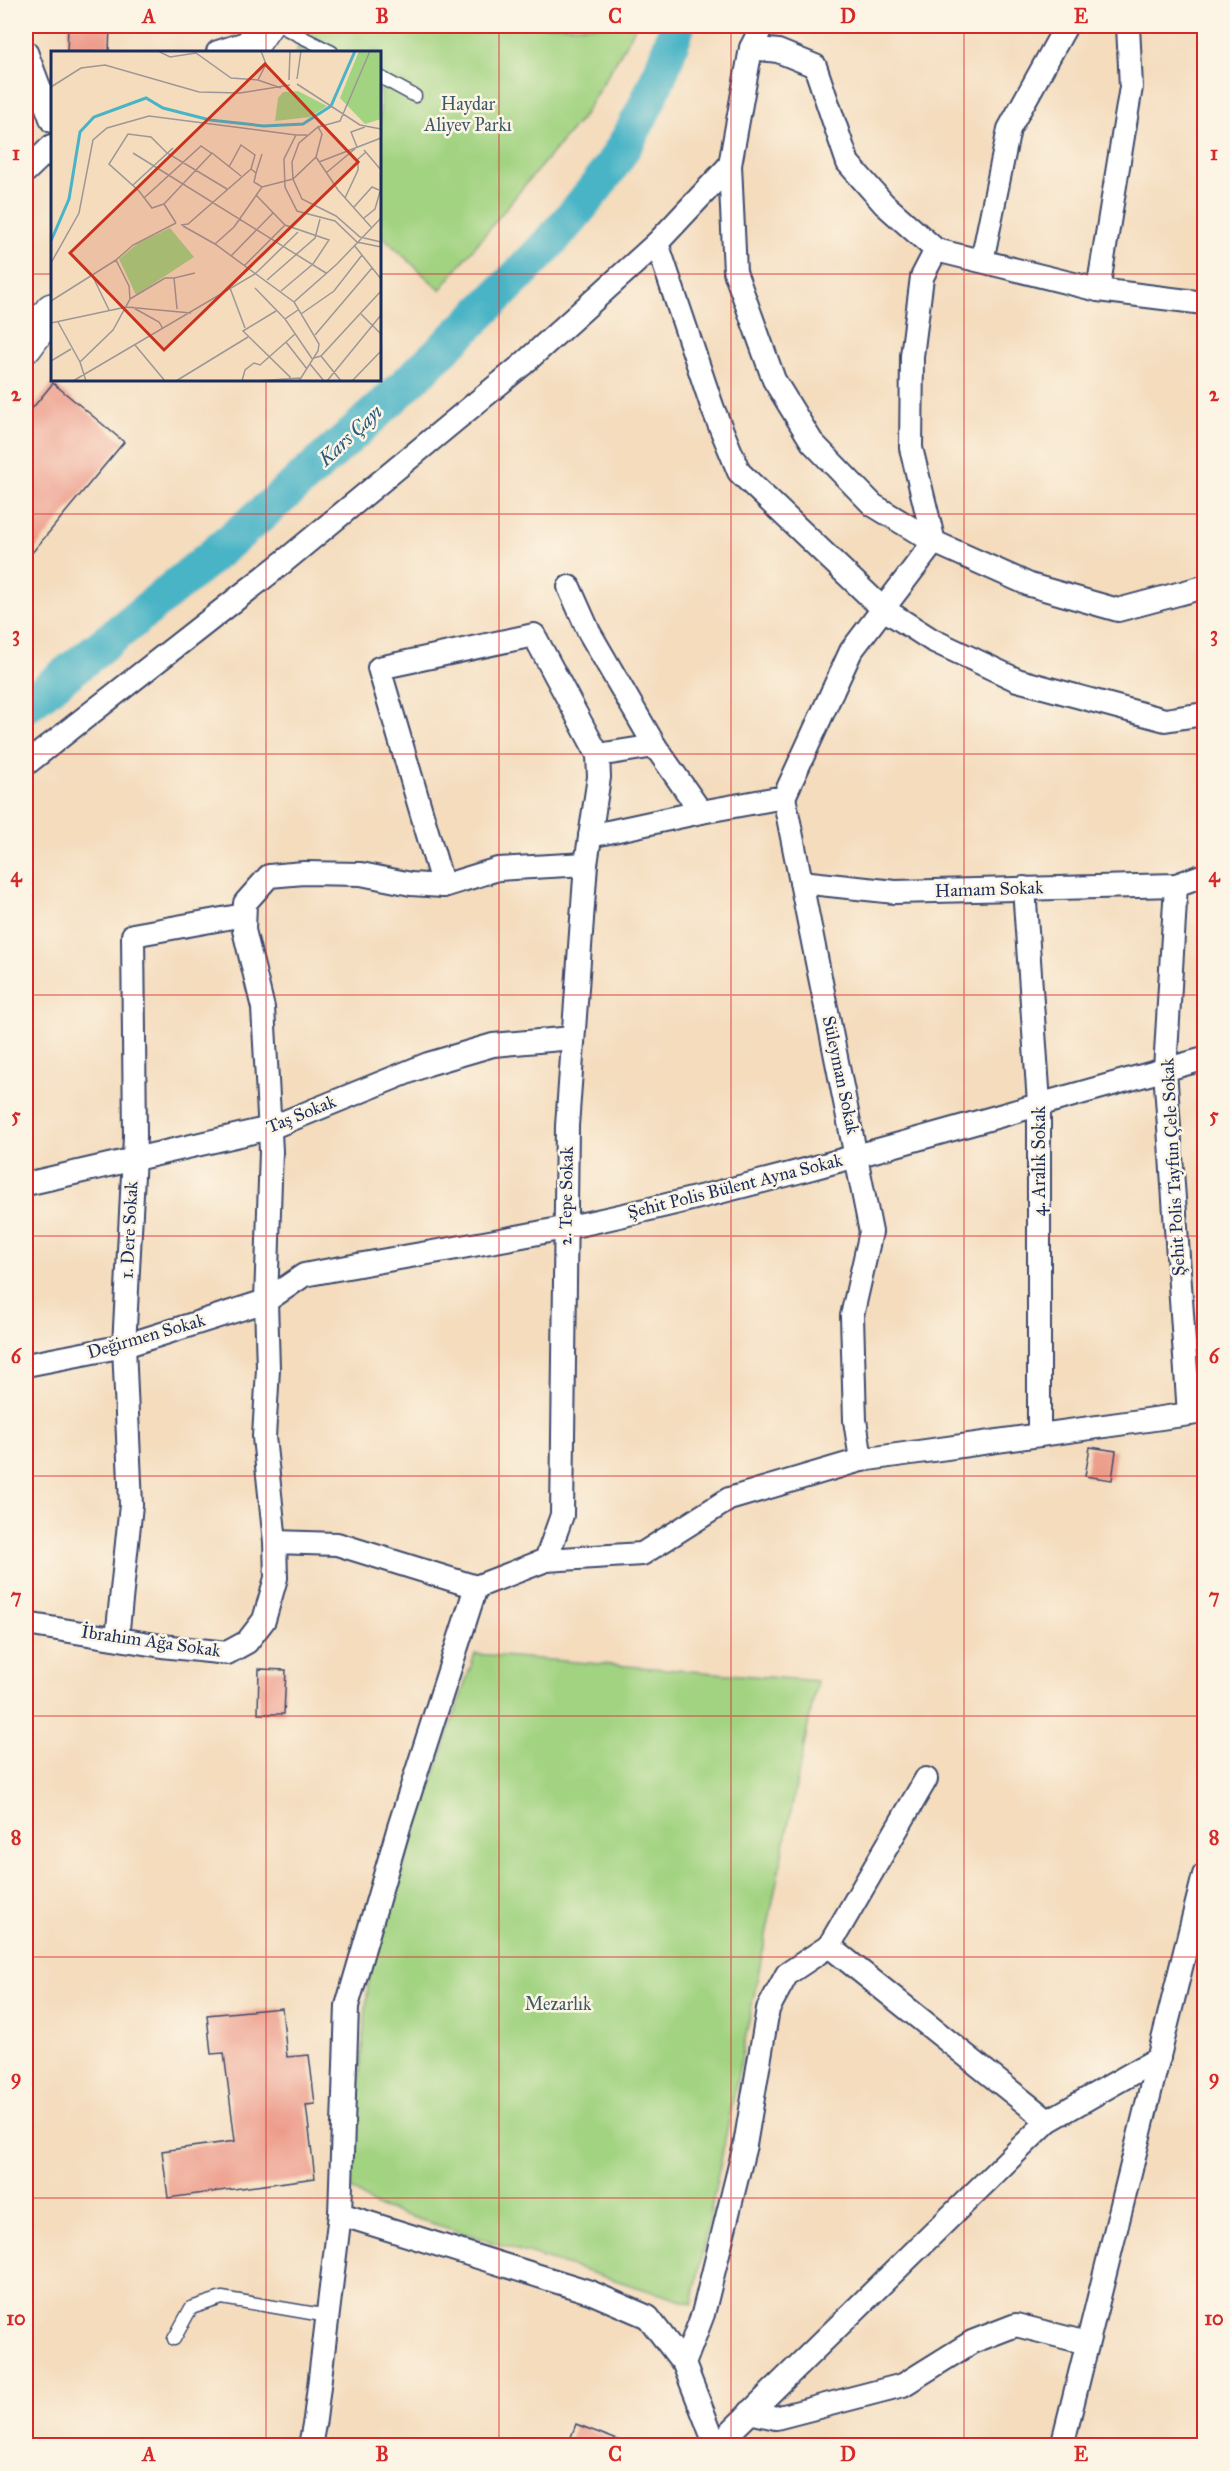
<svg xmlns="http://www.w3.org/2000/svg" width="1230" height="2471" viewBox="0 0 1230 2471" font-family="'IM FELL Great Primer',serif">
	<rect width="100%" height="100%" fill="#fcf5e5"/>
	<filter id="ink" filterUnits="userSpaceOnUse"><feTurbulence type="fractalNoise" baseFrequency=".0167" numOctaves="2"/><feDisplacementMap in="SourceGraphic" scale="12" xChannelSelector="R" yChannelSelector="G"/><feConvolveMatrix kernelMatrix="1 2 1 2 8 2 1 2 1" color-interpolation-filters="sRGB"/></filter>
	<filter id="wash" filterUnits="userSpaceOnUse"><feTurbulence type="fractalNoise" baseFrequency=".008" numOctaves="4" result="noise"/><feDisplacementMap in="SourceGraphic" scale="24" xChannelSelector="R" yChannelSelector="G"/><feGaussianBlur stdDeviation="1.35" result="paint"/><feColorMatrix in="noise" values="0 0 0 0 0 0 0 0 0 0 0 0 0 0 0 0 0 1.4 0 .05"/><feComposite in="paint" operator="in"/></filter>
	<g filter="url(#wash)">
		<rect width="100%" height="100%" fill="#f4dcbd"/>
		<!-- green -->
		<g fill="#a2d381" stroke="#5e8170" stroke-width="1.5">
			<path d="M307,26H635L631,36L582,118L523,187L440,290L380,234V52H296Z"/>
			<path d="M475,1654L817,1681L692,2304L376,2206L349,2187L370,1965Z"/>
		</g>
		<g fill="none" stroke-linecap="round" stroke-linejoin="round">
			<!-- river -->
			<path stroke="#48b4c6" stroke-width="36" d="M26,705C170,594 310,478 441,351C500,294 563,235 610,168C640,124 661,76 677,26"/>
		</g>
		<g id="blocks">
			<!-- building -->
			<g fill="#ed9b8a">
				<path d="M68,26H110L109,52H67Z"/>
				<path d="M53,383L124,442L26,560V416Z"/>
				<path d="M1090,1447L1116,1451L1112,1480L1085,1476Z"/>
				<path d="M259,1669L286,1670L284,1714H258Z"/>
				<path d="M282,2008L287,2057L309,2055L315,2104L306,2105L315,2178L168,2198L162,2151L235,2141L224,2053L211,2054L207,2015Z"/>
				<path d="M576,2424L628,2444V2445H568Z"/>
			</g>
		</g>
	</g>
	<g filter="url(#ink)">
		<use href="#blocks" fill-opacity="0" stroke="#3c496c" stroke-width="1.5"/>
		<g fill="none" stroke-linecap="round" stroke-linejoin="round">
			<!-- lane casing -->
			<g stroke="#3c496c" stroke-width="15">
				<g id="lane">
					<path d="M280,26L332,52"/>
					<path d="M380,77L415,96"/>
					<path d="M174,2339L191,2308L222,2298L328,2316"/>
				</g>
			</g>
			<!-- street casing -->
			<g stroke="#3c496c" stroke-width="26">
				<g id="street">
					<path d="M751,48L762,26"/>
					<path d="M26,52L52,121"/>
					<path d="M218,52L258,39"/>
					<path d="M730,165L657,243L713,409L739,472L882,608L932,640L1017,680L1165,720L1204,714"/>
					<path d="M26,171L52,146"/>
					<path d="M936,250L1098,290L1204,303"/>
					<path d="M982,261L1009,129L1066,26"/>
					<path d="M1098,290L1131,87L1128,26"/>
					<path d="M569,587L589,632L655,746"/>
					<path d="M598,755L655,746L701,812L784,797L851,651L934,542L911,448L912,356L922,277L936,250L884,204L848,163L815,66L778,51L751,48L730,165L735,272L774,380L812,442L873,505L934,542L1030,585L1118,610L1204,587"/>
					<path d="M26,764L281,564L522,365L657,243"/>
					<path d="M784,797L871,1232L852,1316L855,1420L861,1460"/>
					<path d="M590,836L701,812"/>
					<path d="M801,882L895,892L1176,885L1204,875"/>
					<path d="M1176,885L1165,1070L1189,1414"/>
					<path d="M443,886L379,668L534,635L598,755L599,777L586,864L567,1126L562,1515L546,1560L476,1587"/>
					<path d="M1024,888L1039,1103V1435"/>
					<path d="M26,1184L270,1128L428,1064L493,1045L573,1038"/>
					<path d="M26,1365L124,1346L266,1301L304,1275C398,1257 494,1243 588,1223C796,1178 999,1114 1204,1059"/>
					<path d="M275,1542L264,1437L268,1369L266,1301L271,1151L263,1008L244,930L245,903L269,876L304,873L361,874L411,884L443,886L498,869L586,864"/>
					<path d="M546,1560L642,1554L729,1499L861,1460L1204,1412"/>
					<path d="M476,1587L399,1827L347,2006L340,2214L590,2292L648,2317L684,2364L716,2446"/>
					<path d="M26,1624L162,1646L227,1653L247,1642L264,1620L276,1578L275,1542L337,1544L476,1587"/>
					<path d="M117,1638L131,1505L124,1346L135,1137L133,935L244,915"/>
					<path d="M926,1779L829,1946L1048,2121"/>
					<path d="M684,2364L703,2314L745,2145L768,2009L787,1974L829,1946"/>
					<path d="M750,2412L776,2418L903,2385L972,2342L1016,2325L1087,2343"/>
					<path d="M310,2446L315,2419L340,2214"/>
					<path d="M716,2446L1048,2121L1159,2058"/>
					<path d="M1062,2446L1204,1875"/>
				</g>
			</g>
			<!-- secondary casing -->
			<g stroke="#3c496c" stroke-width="36">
				<g id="secondary">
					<path d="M247,52L265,26"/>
					<path d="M26,346L52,310"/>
				</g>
			</g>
			<!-- lane -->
			<use href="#lane" stroke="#fff" stroke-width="12"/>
			<!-- street -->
			<use href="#street" stroke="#fff" stroke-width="22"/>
			<!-- secondary -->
			<use href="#secondary" stroke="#fff" stroke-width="33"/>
		</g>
	</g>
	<!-- grid -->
	<path fill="none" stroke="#d62828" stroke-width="1.5" stroke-opacity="0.55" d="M266,26V52M499,26V2446M731,26V2446M964,26V2446M26,274H52M380,274H1204M266,380V2446M26,514H1204M26,754H1204M26,995H1204M26,1236H1204M26,1476H1204M26,1716H1204M26,1957H1204M26,2198H1204"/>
	<g text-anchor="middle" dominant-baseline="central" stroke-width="5" stroke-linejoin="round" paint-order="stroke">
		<!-- park labels -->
		<g font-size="18" fill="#3d5867" stroke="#fcf5e5">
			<text x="468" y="104">Haydar<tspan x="468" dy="21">Aliyev Parkı</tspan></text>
			<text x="558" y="2004">Mezarlık</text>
		</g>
		<!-- street labels -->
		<g font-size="18" fill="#1b2f5e" stroke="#fcf5e5">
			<text transform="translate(989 889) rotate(-2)">Hamam Sokak</text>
			<text transform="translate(841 1075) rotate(78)">Süleyman Sokak</text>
			<text transform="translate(301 1114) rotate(-22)">Taş Sokak</text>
			<text transform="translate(1039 1161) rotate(-90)">4. Aralık Sokak</text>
			<text transform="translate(1173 1167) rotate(-93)">Şehit Polis Tayfun Çele Sokak</text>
			<text transform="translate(735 1186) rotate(-14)">Şehit Polis Bülent Ayna Sokak</text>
			<text transform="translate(566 1196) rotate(-89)">2. Tepe Sokak</text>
			<text transform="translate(129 1230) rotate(-87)">1. Dere Sokak</text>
			<text transform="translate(146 1336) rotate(-16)">Değirmen Sokak</text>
			<text transform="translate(151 1641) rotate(8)">İbrahim Ağa Sokak</text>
		</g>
		<!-- water labels -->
		<g font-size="20" font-style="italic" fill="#28577d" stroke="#fcf5e5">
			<text transform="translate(350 435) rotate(-43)">Kars Çayı</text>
		</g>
	</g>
	<!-- overview -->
	<g transform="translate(51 51)">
		<rect width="330" height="330" fill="#f4dcbd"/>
		<path d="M308,0H330V68L314,73L289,47ZM247,40L276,55L259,66L224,70L227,47L232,41ZM119,177L143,206L85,244L68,208L87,192Z" fill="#a2d381"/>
		<path fill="none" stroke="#48b4c6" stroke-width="3" d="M0,190L18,148L29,81L43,66L95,47L112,57L159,69L213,75L252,73L280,55L304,0"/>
		<path fill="none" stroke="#9d9797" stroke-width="1.5" d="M107,0L119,6L145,2L180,27L207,29L230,37M246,28L250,0M207,29L215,13L210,0M238,29L239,0M246,33L309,74L330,78M0,36L30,17L54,14L148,41L189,42L239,34M267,76L289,70L319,0M256,84H245L233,108L234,136L246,160L284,170L306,191L330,196M313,99L330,119M82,102L275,222M265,106L287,139L320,176M268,111L330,87M178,116L190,94L204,104L200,118M200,118L205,122L203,131L211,136L242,128L265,106L271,83L267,76L248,92L241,111L242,128L251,148L285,165L309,186L330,191M205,122L211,103M275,122L306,96L300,81L314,76M82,134L122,97M205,144L234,174L278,189L262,213L230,240M93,147L150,95L160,102M294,147L307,119V108L315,101M113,153L161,102L190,125M303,156L321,136L328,139M313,167L324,158L330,137M125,172L113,153L101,157L88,140L58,113L77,83L100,86L116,102L176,138M130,174L137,173L200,118M132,175L164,193L243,251M164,193L183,176L211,136M303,194L330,228M180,205L222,162M0,212L28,162L42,89L56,77L98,65L245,84M193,215L234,174M42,226L58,259M216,229L264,187L269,168M179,237L194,277M204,237L234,268M79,248L114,227H123M0,250L65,209M81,256L108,271L112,278M126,258L123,227L144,222M247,259L234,268L262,309M225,260L192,280L239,326L237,330M250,263L283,240L311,204M310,263L330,283M7,271L29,311M0,272L75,256L140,262M264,284L321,217M235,291L256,318M84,294L114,330M270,305L290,330M263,307L270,305L330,240M0,310L20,298M259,313L273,330M22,330L204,223L247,181M35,330L29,311L62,279L79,248L78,235L65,209L82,194L125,172M125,330L197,286M191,330L194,319L203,312L209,314L244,283M206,330L249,327M248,330L267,300L268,293L243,251L286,213L330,167M276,330L330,264M301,330L330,300"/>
		<path fill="#c8321e" fill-opacity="0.15" stroke="#c8321e" stroke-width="3" d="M214,13L307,111L113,299L19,202Z"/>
		<rect width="330" height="330" fill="none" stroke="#1b2f5e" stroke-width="3"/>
	</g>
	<!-- margin -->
	<rect width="1230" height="2471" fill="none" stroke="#fcf5e5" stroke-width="66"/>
	<rect x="33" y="33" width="1164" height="2405" fill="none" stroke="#d62828" stroke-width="2"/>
	<g font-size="20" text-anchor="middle" font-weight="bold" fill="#d62828">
		<text x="149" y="23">A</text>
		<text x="382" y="23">B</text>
		<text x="615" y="23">C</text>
		<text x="848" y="23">D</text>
		<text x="1081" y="23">E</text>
		<text x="16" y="160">1</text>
		<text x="1214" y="160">1</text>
		<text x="16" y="401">2</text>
		<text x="1214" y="401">2</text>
		<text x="16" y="641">3</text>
		<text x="1214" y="641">3</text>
		<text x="16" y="882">4</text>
		<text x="1214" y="882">4</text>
		<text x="16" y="1122">5</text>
		<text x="1214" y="1122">5</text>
		<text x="16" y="1363">6</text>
		<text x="1214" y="1363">6</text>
		<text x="16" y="1603">7</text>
		<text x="1214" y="1603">7</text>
		<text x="16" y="1844">8</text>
		<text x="1214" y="1844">8</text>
		<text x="16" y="2084">9</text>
		<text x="1214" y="2084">9</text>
		<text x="16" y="2325">10</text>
		<text x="1214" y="2325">10</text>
		<text x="149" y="2461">A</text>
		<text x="382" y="2461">B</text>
		<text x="615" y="2461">C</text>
		<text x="848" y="2461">D</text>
		<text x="1081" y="2461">E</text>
	</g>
</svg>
